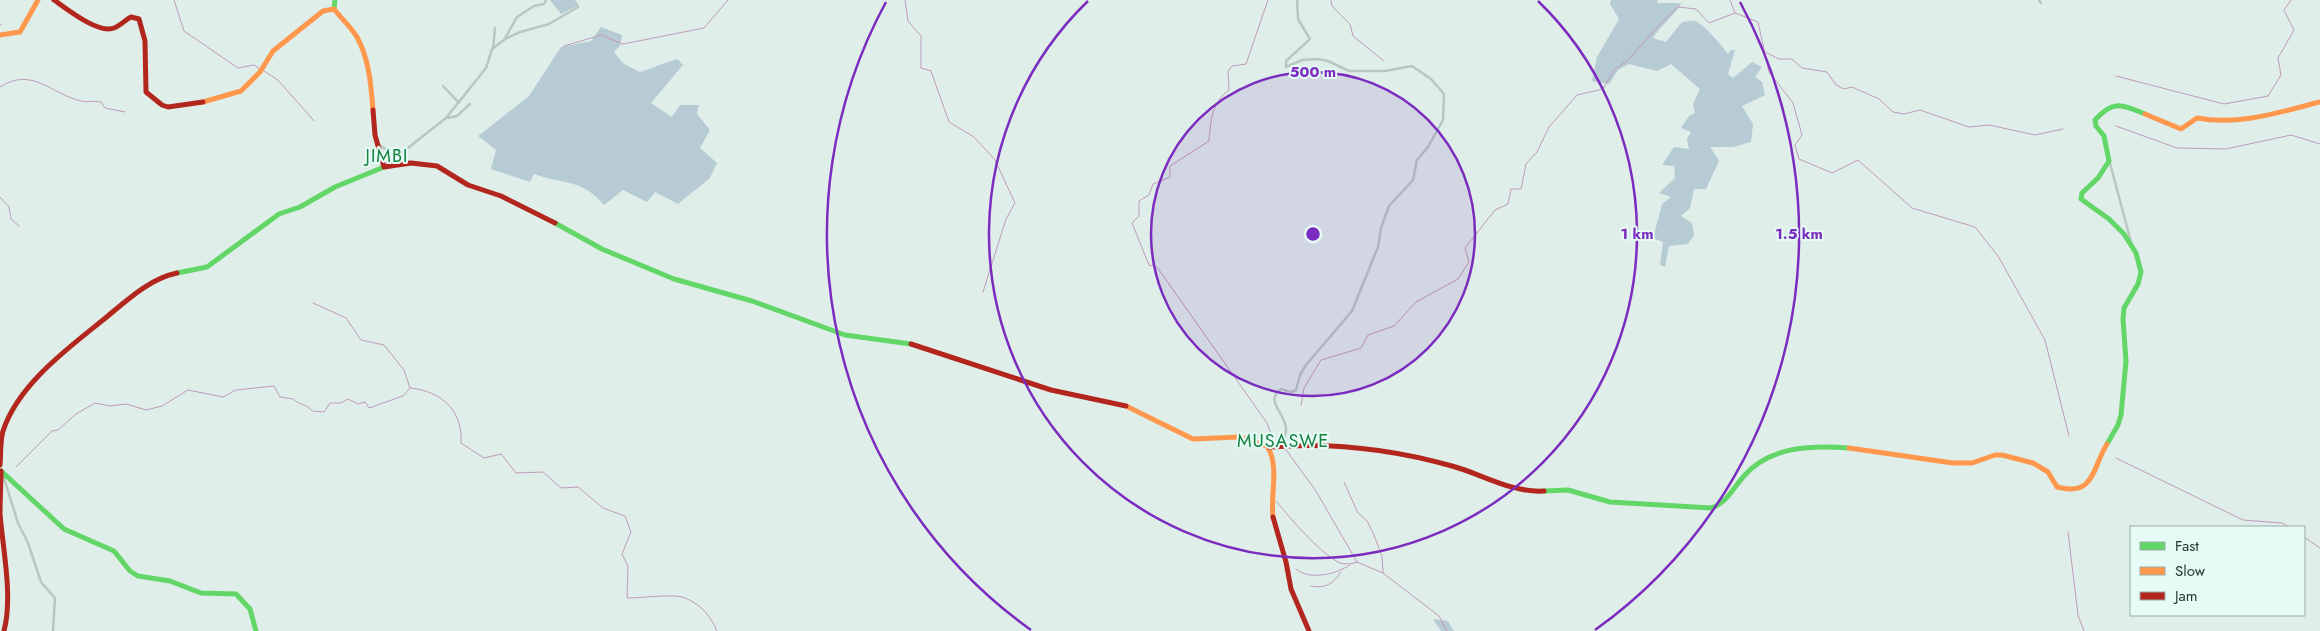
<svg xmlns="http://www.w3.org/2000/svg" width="2320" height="631" viewBox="0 0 2320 631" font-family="Jost,sans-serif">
	<rect width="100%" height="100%" fill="#dfeee9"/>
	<!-- green -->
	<g fill="#b7cbd5">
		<path d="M550,0H575L579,5L561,14Z"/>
		<path d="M1611,0H1657L1658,3H1681C1678,12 1660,26 1653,38L1666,42L1682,22C1686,22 1691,20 1695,21C1703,23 1723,47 1728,54L1731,50H1735L1728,74L1733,78L1752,62L1762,67L1755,77L1762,82L1765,95L1742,106L1753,124L1751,142L1733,147H1710L1719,161L1706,189H1694L1690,208L1681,216L1692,223L1694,235L1688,244L1669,246L1665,267L1660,265L1663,242L1653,238L1662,204L1671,197L1659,193L1675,178L1674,166L1662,165L1674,147L1689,149L1687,139L1691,132L1681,128L1689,116L1695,113L1693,104L1700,89L1671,64L1657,71L1629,64L1618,70L1609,84L1592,81L1597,57L1619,19L1610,4Z"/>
		<path d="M601,27L622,35L620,46L614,52L624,64L640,72L677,59L683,65L651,103L672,117L680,105H699L697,114L710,130L700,148L717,163L710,178L678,204L655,192L647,202L623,190L604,205C581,178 564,185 534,174L530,182L491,169L496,150L478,136L529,96L561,47L591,41Z"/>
		<path d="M1433,619L1448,621L1454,631H1441Z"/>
	</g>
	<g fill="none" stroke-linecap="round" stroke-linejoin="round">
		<!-- stream -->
		<g stroke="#c199bc" stroke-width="1">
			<path d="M174,0L184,31L238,68L254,65L260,69"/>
			<path d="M905,0L908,21L921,36V68L931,71L949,122L974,137L995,160L1015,203L1006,219L983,292"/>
			<path d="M1268,0L1246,64L1232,66L1228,71L1229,90C1211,103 1211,121 1209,141L1170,166V177L1153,184L1149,195L1139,201V216L1132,223L1149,265L1157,267L1267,423L1275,445"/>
			<path d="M1331,0L1332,6L1350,24L1353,36L1384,61"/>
			<path d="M1730,0L1735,13L1758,22L1769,72L1793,103L1802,135L1795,145L1799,159L1832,173L1858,160L1912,208L1975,227L1998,256L2045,340L2069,436"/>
			<path d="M0,24L1,25"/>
			<path d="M564,46L601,35L623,44L704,28L728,0"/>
			<path d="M1765,52L1779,59H1792L1802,68L1827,72L1836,85L1844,89L1852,87L1879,99L1893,112L1904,114L1920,110L1969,127L1989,125L2035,135L2063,129"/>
			<path d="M264,71L278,80L314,121"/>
			<path d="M2116,76L2224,104L2268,96L2281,75L2278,58L2294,30L2284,10L2291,0"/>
			<path d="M0,87C32,66 51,94 81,101C87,103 94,100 101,102L105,108L125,112"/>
			<path d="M2116,126L2177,148L2226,149L2291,135L2320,144"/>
			<path d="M0,197L9,207L11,219L19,226"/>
			<path d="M313,303L346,318L361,340L384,345L404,370L410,388C441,391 463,410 461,443L484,458L501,454L516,473L543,472L561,488L578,487L603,508L625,516L631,532L622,554L628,566L627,598C640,598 671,594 682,597C699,602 711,616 717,631"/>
			<path d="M1301,405L1304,388L1321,360L1361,348L1368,335L1394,326L1416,302L1458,279L1469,262L1465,248L1495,210L1508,204L1511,189H1521L1526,164L1537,152L1549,127L1577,95L1603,89L1614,70L1628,60L1661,23L1678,7L1696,9L1709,23L1735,13"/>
			<path d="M1284,447L1316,491L1357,562L1383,573L1439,616L1447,631"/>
			<path d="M2116,458L2243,520L2282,523L2289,527"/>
			<path d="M16,467L52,431L58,430L76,414L95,403L110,406L126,404L146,410L162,406L188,390L223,397L236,390L274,386L280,397L293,399C299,405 307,404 312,411L324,412L330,403H341L348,399L358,404L365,402L369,408L403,396L409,389"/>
			<path d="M1344,482L1358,513L1367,521L1374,535L1382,556L1383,573"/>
			<path d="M1276,501C1292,520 1317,550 1338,562C1344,565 1351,564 1357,562"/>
			<path d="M2068,532L2078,615L2084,631"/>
			<path d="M2304,537L2320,548"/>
			<path d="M1296,569C1310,581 1336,574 1350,565"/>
			<path d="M1311,586C1325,589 1333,584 1341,572"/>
		</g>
		<!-- street -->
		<g stroke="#b8c7c1" stroke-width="2.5">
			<path d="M2039,0L2041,3"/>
			<path d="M505,39L520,32L549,24L578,7"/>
			<path d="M493,48L495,28"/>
			<path d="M443,86L459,103"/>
			<path d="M448,118L457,116L470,104"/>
			<path d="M379,145L398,157L411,163"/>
			<path d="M2110,163L2131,242"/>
			<path d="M385,166L446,118L486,68L492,49L504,40L517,17L534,6L544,4L546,0"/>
			<path d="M1284,445C1283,439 1286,435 1286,429C1286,413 1264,402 1281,389L1291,392L1296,390L1300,375L1306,365L1352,311L1378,247L1381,228L1389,206L1413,180L1417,160L1428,147L1443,120L1444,94L1431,79L1412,66L1385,71H1349L1328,61L1317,59L1302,60L1286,67V61L1310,39L1298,19L1297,0"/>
			<path d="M3,475L18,523L28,543L41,582L55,598L53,631"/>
		</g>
		<!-- fast -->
		<g stroke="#63d668" stroke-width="5">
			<path d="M334,9L335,0"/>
			<path d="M555,223L602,249L674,279L752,301L845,335L911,344"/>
			<path d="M177,273L207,267L279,214L300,207L335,187L384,167"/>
			<path d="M2107,444L2118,425L2121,415L2126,361L2123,319L2124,308L2138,284L2141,272L2136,253L2124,234L2109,219L2081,199L2082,193L2098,178L2109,161L2104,136L2096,126L2095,120C2113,100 2121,104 2145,114"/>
			<path d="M1,471L64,529L114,551L130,571L138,576L170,581L201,593L236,594L250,609L256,631"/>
			<path d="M1544,491L1568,490L1610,502L1711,508C1727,503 1733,488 1744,476C1770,446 1812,445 1849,448"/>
		</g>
		<!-- slow -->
		<g stroke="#ff974d" stroke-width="5">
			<path d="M0,35L20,32L38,0"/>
			<path d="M203,102L241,91L260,72L273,51L323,11L334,9C341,18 351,27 357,37C369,59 371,84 373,110"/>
			<path d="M2145,114L2181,129L2197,118C2239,126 2280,112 2320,102"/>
			<path d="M1126,406L1193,439L1239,437L1267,446C1280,467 1270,494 1273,517"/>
			<path d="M1849,448L1953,463H1972L1995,455H2002L2033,463L2048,472L2057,487C2095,497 2092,468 2107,444"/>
		</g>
		<!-- jam -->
		<g stroke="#b3261e" stroke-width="5">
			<path d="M54,0C67,9 98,34 114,28C120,26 125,20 131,17L139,19L145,41L146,92L162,105L168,107L203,102"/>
			<path d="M373,110L375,135L384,167L411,163L437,166L468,185L501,196L555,223"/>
			<path d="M911,344L1051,390L1126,406"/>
			<path d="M1269,447C1331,442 1392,449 1452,466C1482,474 1511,493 1544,491"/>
			<path d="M0,465C1,454 0,441 3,431C18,385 67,349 103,320C124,303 148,279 177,273"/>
			<path d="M1,471C1,485 0,500 0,514C3,550 13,597 4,631"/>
			<path d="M1273,517L1286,562L1291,589L1309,631"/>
		</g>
	</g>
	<!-- distance rings -->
	<circle cx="1313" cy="234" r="162" fill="#7b2cbf" fill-opacity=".12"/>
	<g fill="none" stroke="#7b2cbf" stroke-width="2.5">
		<circle cx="1313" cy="234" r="162"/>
		<path d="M1538 1A324 324 0 1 1 1088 1"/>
		<path d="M1031 630A486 486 0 0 1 886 2M1740 2A486 486 0 0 1 1595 630"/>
	</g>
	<g text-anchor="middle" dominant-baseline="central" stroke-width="4" stroke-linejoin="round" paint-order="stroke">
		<!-- quarter labels -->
		<g font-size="18" letter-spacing="1" fill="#168241" stroke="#e6fbf5">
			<text x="387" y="156">JIMBI</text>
			<text x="1283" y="441">MUSASWE</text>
		</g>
	</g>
	<circle cx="1313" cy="234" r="8" fill="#7b2cbf" stroke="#e6fbf5" stroke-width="2.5"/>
	<g font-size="15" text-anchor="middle" font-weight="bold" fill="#7b2cbf" stroke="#e6fbf5" stroke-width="4" stroke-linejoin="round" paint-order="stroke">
		<text x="1313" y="77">500 m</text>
		<text x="1637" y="239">1 km</text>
		<text x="1799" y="239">1.5 km</text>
	</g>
	<!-- legend -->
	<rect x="2130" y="526" width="175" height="90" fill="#e6fbf5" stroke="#99ada5"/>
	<rect x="2140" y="542" width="25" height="8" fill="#63d668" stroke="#99ada5"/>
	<text x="2175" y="551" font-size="15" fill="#26382e">Fast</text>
	<rect x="2140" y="567" width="25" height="8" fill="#ff974d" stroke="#99ada5"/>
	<text x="2175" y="576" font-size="15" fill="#26382e">Slow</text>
	<rect x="2140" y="592" width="25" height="8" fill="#b3261e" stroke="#99ada5"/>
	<text x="2175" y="601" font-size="15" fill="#26382e">Jam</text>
</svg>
